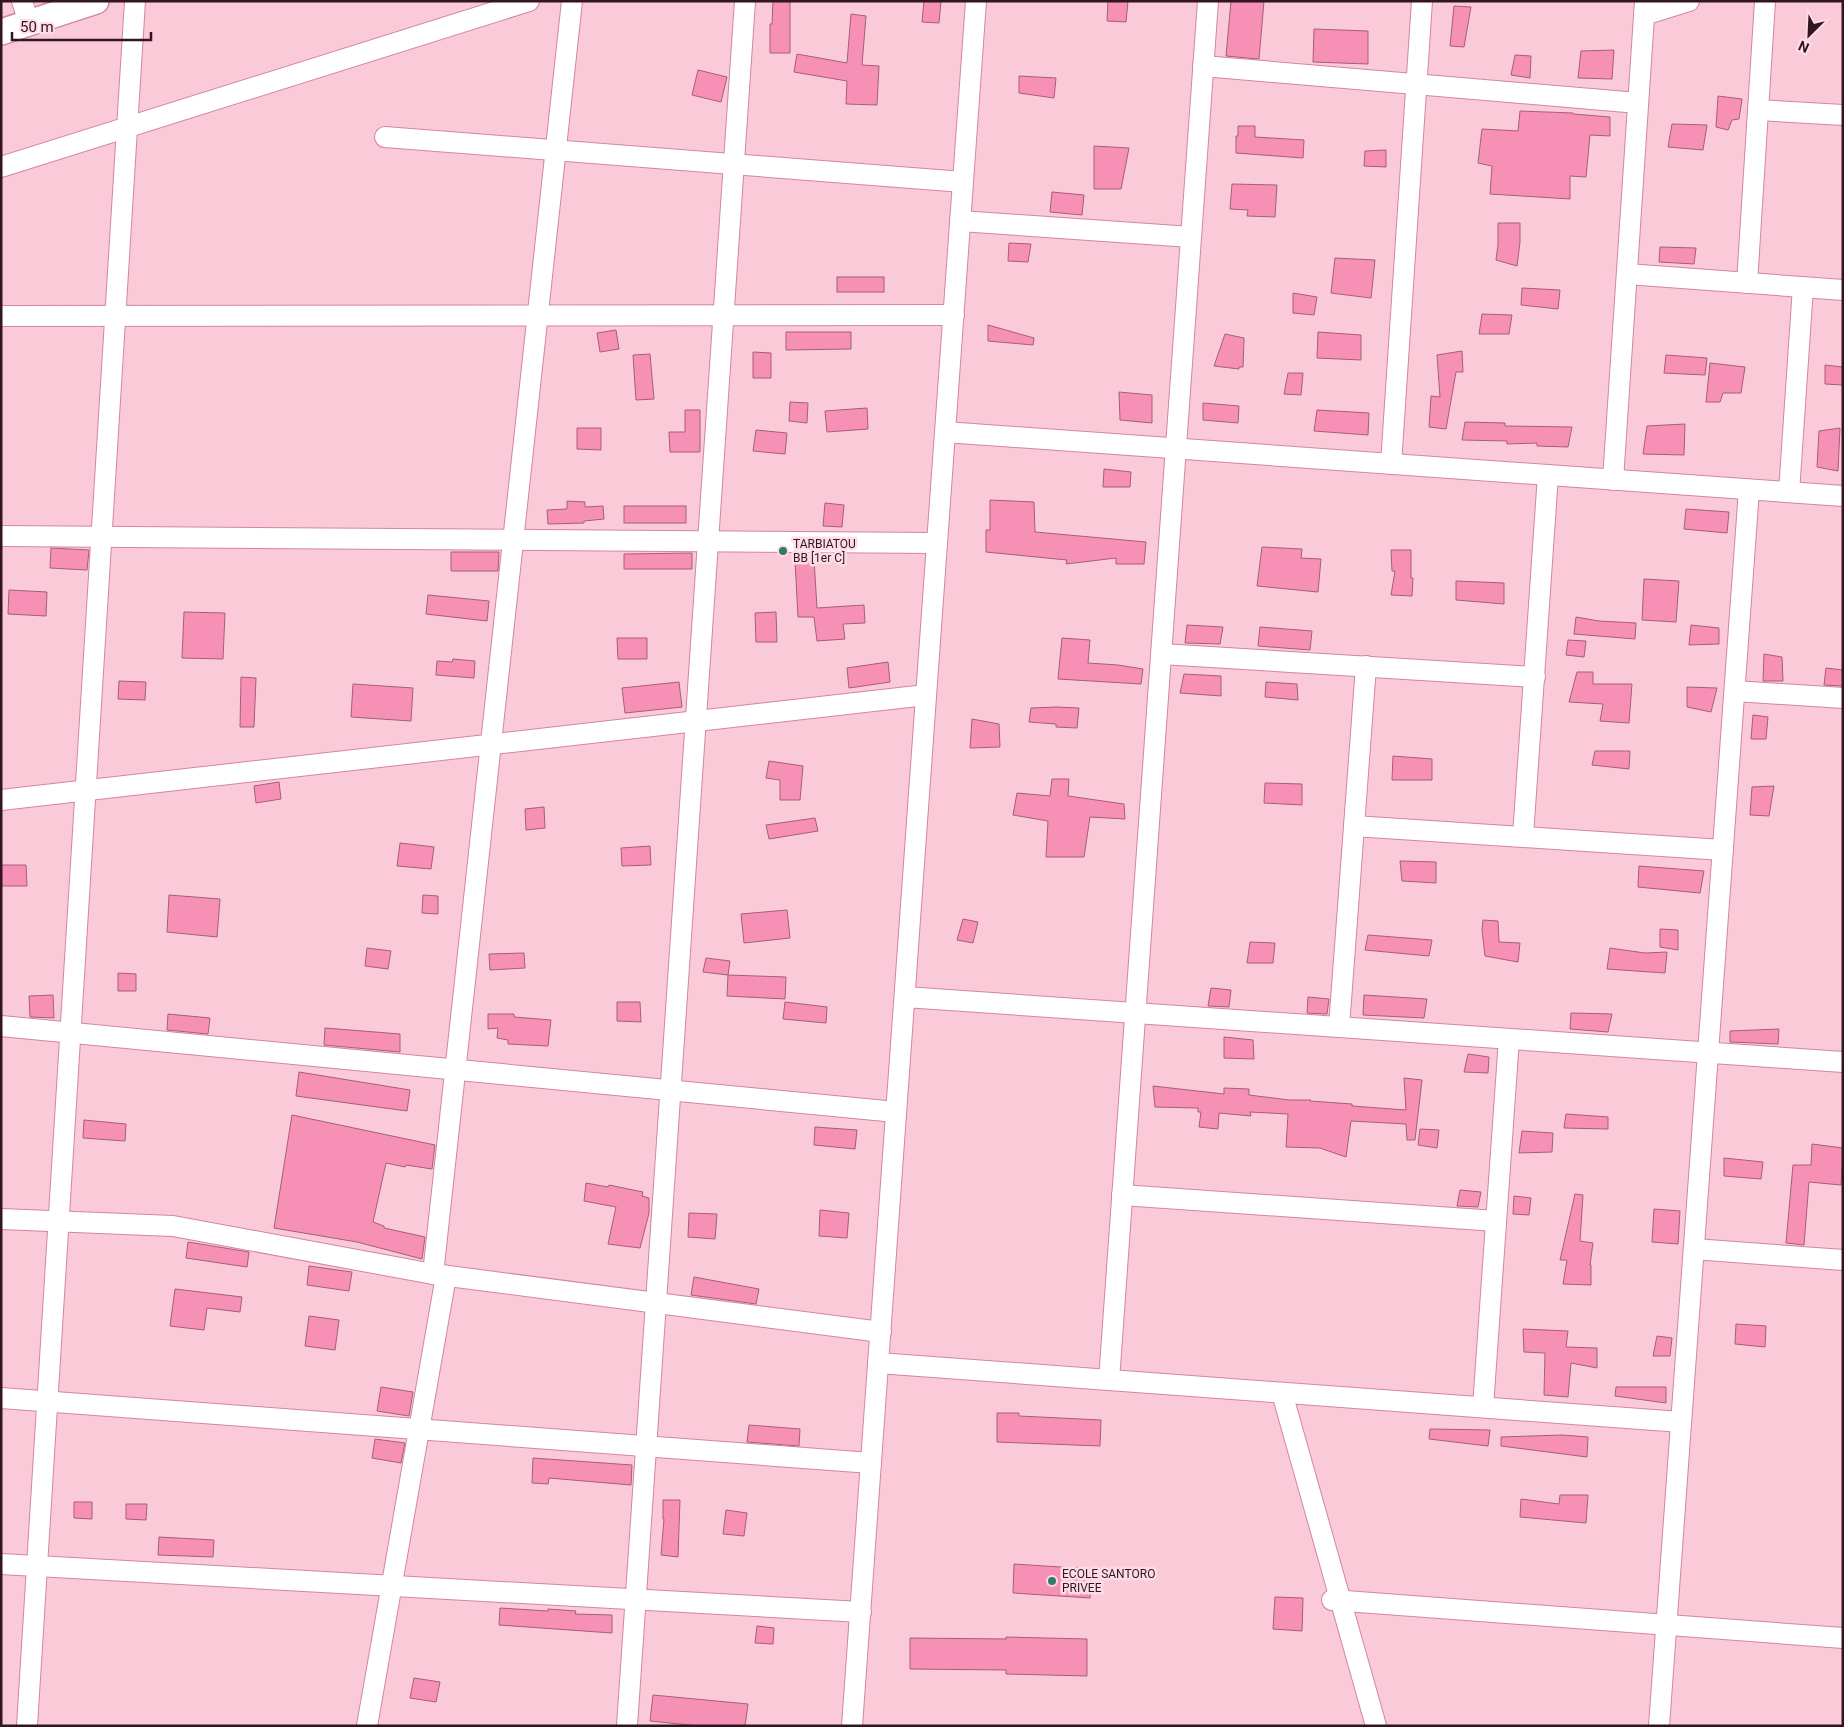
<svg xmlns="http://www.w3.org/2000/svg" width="1844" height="1727" viewBox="0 0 1844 1727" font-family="Roboto,sans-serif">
	<rect width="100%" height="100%" fill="#fbcad9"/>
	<!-- building -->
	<g fill="#f691b5" stroke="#a65e78">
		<path d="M773,1H790V53H770V24H772Z"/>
		<path d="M924,1H941L939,23L922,22Z"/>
		<path d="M1108,1H1128L1126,22L1107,21Z"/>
		<path d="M1231,1H1264L1259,59L1226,56Z"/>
		<path d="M1454,6L1471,7L1464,47L1450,46Z"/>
		<path d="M851,14L866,16L862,65L879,66L877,105L846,104L847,81L794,72L797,54L847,63Z"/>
		<path d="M1314,29L1368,31V64L1313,62Z"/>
		<path d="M1614,50L1612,79L1578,78L1581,51Z"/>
		<path d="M1515,55L1531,56L1530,78L1511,75Z"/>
		<path d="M698,70L727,77L721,102L692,95Z"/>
		<path d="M1019,76L1056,78L1054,98L1019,93Z"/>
		<path d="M1718,96L1742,99L1739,119L1732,120L1728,130L1716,127Z"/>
		<path d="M1520,111L1573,113V114L1610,117V136L1590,135L1586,177L1570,176V199L1490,194L1492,166L1478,163L1482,129L1518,131Z"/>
		<path d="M1672,124L1707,125L1703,150L1668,147Z"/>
		<path d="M1238,126H1255V137L1304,140L1303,158L1236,153V136H1238Z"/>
		<path d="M1094,146L1129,148L1121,189H1094Z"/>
		<path d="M1386,150V167L1364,166L1365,151Z"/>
		<path d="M1232,184L1277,185L1275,217L1247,216L1248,210L1230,209Z"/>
		<path d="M1052,192L1084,195L1082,215L1050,212Z"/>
		<path d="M1498,223H1520V242L1517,266L1496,260L1498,245Z"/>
		<path d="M1009,243L1031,244L1028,262L1008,261Z"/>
		<path d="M1660,247L1696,248L1694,264L1659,262Z"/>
		<path d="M1335,258L1375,260L1371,298L1331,293Z"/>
		<rect x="837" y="277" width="47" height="15"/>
		<path d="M1522,288L1560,290L1558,309L1521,305Z"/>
		<path d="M1293,293L1317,297L1314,315L1293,313Z"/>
		<path d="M1482,314L1512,315L1509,334H1479Z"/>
		<path d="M988,325L1034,338L1033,345L988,341Z"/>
		<path d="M616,330L619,349L600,352L597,333Z"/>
		<path d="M786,332H851V349L786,350Z"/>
		<path d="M1318,332L1361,335V360L1317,358Z"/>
		<path d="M1225,334L1244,338L1243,367H1239V369L1214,366Z"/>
		<path d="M1462,351L1463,372H1456L1446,429L1429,427L1431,396L1440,397L1437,355Z"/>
		<path d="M753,352L771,353V378H753Z"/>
		<path d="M650,354L654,399L636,400L633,355Z"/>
		<path d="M1666,355L1707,358L1705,375L1664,373Z"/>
		<path d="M1710,363L1745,367L1741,393H1723L1720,402H1706Z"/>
		<path d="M1825,365L1843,367V385L1825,384Z"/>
		<path d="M1288,373H1303L1301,395L1284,394Z"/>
		<path d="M1119,392L1152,395V423L1120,420Z"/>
		<path d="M790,402L808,403L807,423L789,421Z"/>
		<path d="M1203,403L1239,406L1238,423L1203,420Z"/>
		<path d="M867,408L868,429L827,432L825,411Z"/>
		<path d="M685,410H700V452H670L669,432H685Z"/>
		<path d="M1317,410L1369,413L1368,435L1314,431Z"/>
		<path d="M1465,422L1505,423V426L1572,427L1568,447L1537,446V443L1507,444V441L1462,440Z"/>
		<path d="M1685,424L1684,455L1643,454L1647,426Z"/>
		<path d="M577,428H601V450L577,449Z"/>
		<path d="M1840,428L1838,471L1817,467L1819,431Z"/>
		<path d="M756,430L787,433L785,454L753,451Z"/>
		<path d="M1104,469L1131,472L1130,487H1103Z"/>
		<path d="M990,500L1034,502L1035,532L1146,542L1144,564H1116V558L1066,564L1067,560L986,552V530H990Z"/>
		<path d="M567,501L585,502V507L603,506L604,519L584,521V523L548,524L547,510L567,509Z"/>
		<path d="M825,503L844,505L842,527L823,526Z"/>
		<rect x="624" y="506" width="62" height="17"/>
		<path d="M1686,509L1729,512L1727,533L1684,529Z"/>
		<path d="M1262,547L1302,549L1301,558L1321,559L1318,592L1257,586Z"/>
		<path d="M51,548L89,550L87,570L50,568Z"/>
		<path d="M1391,550H1411V578H1413L1412,596L1391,595L1395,571H1392Z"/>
		<path d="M451,552H499L498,571H451Z"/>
		<path d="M692,553V569H624V554Z"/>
		<path d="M814,559L817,608L864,605L865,623L843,624L845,639L817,641L814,617H798L795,560Z"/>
		<path d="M1644,579L1679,581L1676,622L1642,620Z"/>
		<path d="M1456,581L1504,583V604L1456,600Z"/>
		<path d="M9,590L47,592L46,616L8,614Z"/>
		<path d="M428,595L489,601L487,621L426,614Z"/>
		<path d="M184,612L225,613L223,659L182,658Z"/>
		<path d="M776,612L777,642H756L755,613Z"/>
		<path d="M1576,617L1599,621L1636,623L1635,639L1574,634Z"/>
		<path d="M1187,625L1223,627L1220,644L1185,643Z"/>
		<path d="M1691,625L1719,628V644L1689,645Z"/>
		<path d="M1260,627L1312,631L1310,650L1258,646Z"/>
		<path d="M617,638H647V659H618Z"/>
		<path d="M1062,638L1090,640L1088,663L1118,665L1143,669L1141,684L1058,679Z"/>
		<path d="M1568,640L1586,641L1584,657L1566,655Z"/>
		<path d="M1764,654L1782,657L1783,681H1763Z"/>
		<path d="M453,659L475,661L474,678L436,675L437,661L452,662Z"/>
		<path d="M888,662L890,682L849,688L847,668Z"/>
		<path d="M1826,668L1843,670V686L1824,685Z"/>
		<path d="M1577,672H1593V684H1632L1629,723L1600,721L1603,704L1569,702Z"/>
		<path d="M1184,674L1221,676V696L1180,693Z"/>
		<path d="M241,677L256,678L254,727H240Z"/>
		<path d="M119,681L146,682L145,700L118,699Z"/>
		<path d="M679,682L682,707L625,713L622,688Z"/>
		<path d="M1266,682L1297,684L1298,700L1265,697Z"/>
		<path d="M353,684L413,688L411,721L351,717Z"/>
		<path d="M1687,687L1717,688L1711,712L1687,707Z"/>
		<path d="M1057,707L1079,708L1077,728L1056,727V724L1029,722L1031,708Z"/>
		<path d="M1753,715L1768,717L1766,739H1751Z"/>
		<path d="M972,719L999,724L1000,747L970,748Z"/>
		<path d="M1595,751H1630L1629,769L1592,765Z"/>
		<path d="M1393,756L1432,759V780H1392Z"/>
		<path d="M769,761L803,766L800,800H780V780L766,778Z"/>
		<path d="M1052,779H1069L1068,796L1124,804L1125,819L1090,817L1084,857H1046L1048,821L1013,815L1017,793L1050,796Z"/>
		<path d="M279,782L281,799L256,803L254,786Z"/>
		<path d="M1265,783L1302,784V805L1264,803Z"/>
		<path d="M1774,786L1769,816L1750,815L1752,787Z"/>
		<path d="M544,807L545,828L526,830L525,809Z"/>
		<path d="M815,818L818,831L769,839L766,825Z"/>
		<path d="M400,843L434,847L431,869L397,866Z"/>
		<path d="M650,846L651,865L622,866L621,848Z"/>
		<path d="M1400,861L1436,862V883L1402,881Z"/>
		<path d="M1,865H26L27,886H1Z"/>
		<path d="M1639,866L1704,871L1700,893L1638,887Z"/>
		<path d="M169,895L220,899L217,937L167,932Z"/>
		<path d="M423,895L438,896V914L422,913Z"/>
		<path d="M787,910L790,938L744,943L741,914Z"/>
		<path d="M963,919L978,922L973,943L957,940Z"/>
		<path d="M1483,920L1498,921L1499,942L1520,943L1518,962L1485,956L1482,930Z"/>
		<path d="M1660,929L1678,930V950L1660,947Z"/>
		<path d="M1368,935L1432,940L1429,956L1365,950Z"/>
		<path d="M1250,942L1275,943L1273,963H1247Z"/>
		<path d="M367,948L391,951L388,969L365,966Z"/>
		<path d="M1610,948L1645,953L1667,952L1665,973L1607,969Z"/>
		<path d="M524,953L525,968L490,970L489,954Z"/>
		<path d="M706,958L730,961L728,975L703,972Z"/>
		<path d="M118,973L136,974V991H118Z"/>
		<path d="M728,975L786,977L785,999L727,996Z"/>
		<path d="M1211,988L1231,990L1229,1007L1208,1006Z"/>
		<path d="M53,995L54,1018L30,1017L29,996Z"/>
		<path d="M1364,995L1427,999L1424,1018L1363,1015Z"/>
		<path d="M1308,997L1329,999L1327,1014L1307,1013Z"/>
		<path d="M617,1002H640L641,1022L617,1021Z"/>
		<path d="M785,1002L827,1007L826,1023L783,1019Z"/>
		<path d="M1571,1013L1612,1014L1608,1032L1570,1029Z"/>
		<path d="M168,1014L210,1018L208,1034L167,1030Z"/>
		<path d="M488,1014H514V1017L551,1020L548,1046L508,1044V1040L497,1038L498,1028L488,1029Z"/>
		<path d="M325,1028L400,1034V1052L324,1045Z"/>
		<path d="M1779,1029L1778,1044L1730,1042V1031Z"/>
		<path d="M1224,1037L1253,1040L1254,1059L1224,1058Z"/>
		<path d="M1468,1054L1489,1057L1488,1073L1464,1072Z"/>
		<path d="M299,1072L410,1090L407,1111L296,1096Z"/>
		<path d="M1404,1078L1422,1080L1415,1140H1407L1406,1124L1351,1121L1346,1157L1320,1148L1286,1147L1288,1114L1250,1112L1251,1116L1219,1113L1218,1129L1199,1127L1201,1112H1198V1108L1155,1107L1153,1086L1224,1094V1088L1249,1089V1095L1289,1100H1311L1310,1101L1352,1104V1106L1406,1110Z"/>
		<path d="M1566,1114L1608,1117V1129L1564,1128Z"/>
		<path d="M292,1115L435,1145L432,1169L406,1165L405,1167L386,1163L373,1222L384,1226V1228L425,1237L422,1259L357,1242L274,1228Z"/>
		<path d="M84,1120L126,1124L125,1141L83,1138Z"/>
		<path d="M815,1127L857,1130L855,1149L814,1145Z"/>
		<path d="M1420,1129L1439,1130L1437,1148L1418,1145Z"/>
		<path d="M1522,1131L1553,1133L1552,1152L1519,1153Z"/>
		<path d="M1812,1144L1843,1148L1841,1185L1809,1182L1804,1245L1786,1243L1793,1165H1811Z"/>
		<path d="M1724,1158L1763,1162L1761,1179L1724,1176Z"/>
		<path d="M586,1183L608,1187L609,1185L643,1192L642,1196L649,1198V1213L640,1248L608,1244L616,1207L584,1201Z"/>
		<path d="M1460,1190L1481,1192L1478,1207L1457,1206Z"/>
		<path d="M1575,1194L1583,1195L1580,1241L1593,1243L1590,1265H1591V1285L1563,1284L1567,1260H1560Z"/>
		<path d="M1514,1196L1531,1198L1529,1215L1513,1214Z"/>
		<path d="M1654,1209L1680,1211L1678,1244L1652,1242Z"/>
		<path d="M820,1210L849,1213L847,1238L819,1236Z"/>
		<path d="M689,1213L717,1214L715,1239L688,1237Z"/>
		<path d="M188,1242L249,1252L247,1267L186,1258Z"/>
		<path d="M309,1266L352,1272L349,1291L307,1285Z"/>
		<path d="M694,1277L759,1289L756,1304L691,1295Z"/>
		<path d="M175,1289L242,1297L240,1312L207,1308L204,1330L170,1326Z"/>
		<path d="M309,1316L339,1320L335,1350L305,1346Z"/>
		<path d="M1736,1324L1766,1326L1765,1347L1735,1344Z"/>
		<path d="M1523,1329L1568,1331L1566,1347L1597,1348V1368L1571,1363L1568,1397L1544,1395L1545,1353L1524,1352Z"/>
		<path d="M1657,1336L1672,1338L1670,1356H1653Z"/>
		<path d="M381,1387L413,1392L409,1416L377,1411Z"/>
		<path d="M1616,1387H1666V1403L1615,1396Z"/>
		<path d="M997,1413H1019V1416L1101,1420L1100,1446L997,1442Z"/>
		<path d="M749,1425L800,1429L799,1446L747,1442Z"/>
		<path d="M1430,1429L1490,1430L1488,1446L1429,1439Z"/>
		<path d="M1562,1435L1588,1437L1587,1457L1501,1446V1437Z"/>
		<path d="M375,1439L405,1443L401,1463L372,1458Z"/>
		<path d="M533,1458L632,1465L631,1485L549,1478L548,1484L532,1483Z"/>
		<path d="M1560,1495H1588L1586,1523L1520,1517L1521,1499L1559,1504Z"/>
		<path d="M663,1500H680L678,1557L661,1555L664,1519H663Z"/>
		<path d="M74,1502H92V1519L74,1518Z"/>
		<path d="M126,1504H147L146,1520L126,1519Z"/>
		<path d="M726,1510L747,1513L744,1536L723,1534Z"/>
		<path d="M159,1537L214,1540L213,1557L158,1555Z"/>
		<path d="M1014,1564L1092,1569L1090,1598L1013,1593Z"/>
		<path d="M1275,1597L1303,1598L1302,1631L1273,1629Z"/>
		<path d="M500,1608L548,1611V1609L576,1611L575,1614L612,1615V1633L499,1625Z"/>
		<path d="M757,1626L774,1628L773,1644L755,1643Z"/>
		<path d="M1006,1637L1087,1639V1676L1006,1674V1670L910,1669V1638L1006,1639Z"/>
		<path d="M414,1678L440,1682L436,1702L410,1698Z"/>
		<path d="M653,1695L748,1704L745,1726H699L650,1721Z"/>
	</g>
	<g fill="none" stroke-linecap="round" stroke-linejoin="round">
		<!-- minor casing -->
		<g stroke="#d286a0" stroke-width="22">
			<g id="minor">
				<path d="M22,1L29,23"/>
				<path d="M1644,15L1689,1"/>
				<path d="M1203,66L1638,103"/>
				<path d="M1758,110L1843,115"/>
				<path d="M385,137L963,182"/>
				<path d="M1,167L529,1"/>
				<path d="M960,221L1191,237"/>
				<path d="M1627,274L1843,290"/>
				<path d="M1747,283L1765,1"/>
				<path d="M1,316L954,315"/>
				<path d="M945,432L1843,496"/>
				<path d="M1391,464L1422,1"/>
				<path d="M1613,480L1645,1"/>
				<path d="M1789,492L1803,287"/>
				<path d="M1,536L937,543"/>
				<path d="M1161,654L1535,677"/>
				<path d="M1735,691L1843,698"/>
				<path d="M1,800L926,695"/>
				<path d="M1354,826L1723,850"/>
				<path d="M1523,836L1548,475"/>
				<path d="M905,997L1843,1062"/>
				<path d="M1,1026L896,1112"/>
				<path d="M1339,1027L1366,666"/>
				<path d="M1122,1195L1496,1221"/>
				<path d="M1,1219L173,1226L433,1274L881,1332"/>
				<path d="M1694,1249L1843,1260"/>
				<path d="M433,1274L572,1"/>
				<path d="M878,1363L1681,1422"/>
				<path d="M1109,1380L1208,1"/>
				<path d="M1282,1393L1376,1726"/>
				<path d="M1,1398L871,1463"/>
				<path d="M1483,1407L1509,1039"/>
				<path d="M1,1564L861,1612"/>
				<path d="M1332,1600L1843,1638"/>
				<path d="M27,1726L135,1"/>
				<path d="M367,1726L446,1276"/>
				<path d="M627,1726L745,1"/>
				<path d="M852,1726L976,1"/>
				<path d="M1659,1726L1749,490"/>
			</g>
		</g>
		<!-- major casing -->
		<g stroke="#d286a0" stroke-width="28">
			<path id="major" d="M1,32L96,1"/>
		</g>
		<!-- minor -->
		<use href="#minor" stroke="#fff" stroke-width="20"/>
		<!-- major -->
		<use href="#major" stroke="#fff" stroke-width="25"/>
	</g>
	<!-- markers -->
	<g fill="#34786a" stroke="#fedce6" stroke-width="2">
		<circle cx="783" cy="551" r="5"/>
		<circle cx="1052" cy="1581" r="5"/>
	</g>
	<g text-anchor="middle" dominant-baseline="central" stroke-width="5" stroke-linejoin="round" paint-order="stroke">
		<!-- poi labels -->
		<g font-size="12" fill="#321520" stroke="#fedce6" text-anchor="start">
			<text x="793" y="544">TARBIATOU<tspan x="793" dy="14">BB [1er C]</tspan></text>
			<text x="1062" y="1574">ECOLE SANTORO<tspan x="1062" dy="14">PRIVEE</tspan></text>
		</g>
	</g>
	<!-- border -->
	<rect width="1844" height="1727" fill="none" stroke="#321520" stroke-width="5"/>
	<!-- north arrow -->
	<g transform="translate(1809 35) rotate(204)" stroke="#fedce6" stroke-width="4" paint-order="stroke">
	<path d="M0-4L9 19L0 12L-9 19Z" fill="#321520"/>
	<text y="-8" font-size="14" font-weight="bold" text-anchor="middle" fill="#321520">N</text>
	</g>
	<!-- scale -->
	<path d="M12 32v8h139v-8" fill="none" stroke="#321520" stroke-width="2.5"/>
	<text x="20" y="32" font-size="15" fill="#321520" stroke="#fedce6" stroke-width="4" paint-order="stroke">50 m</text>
</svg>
